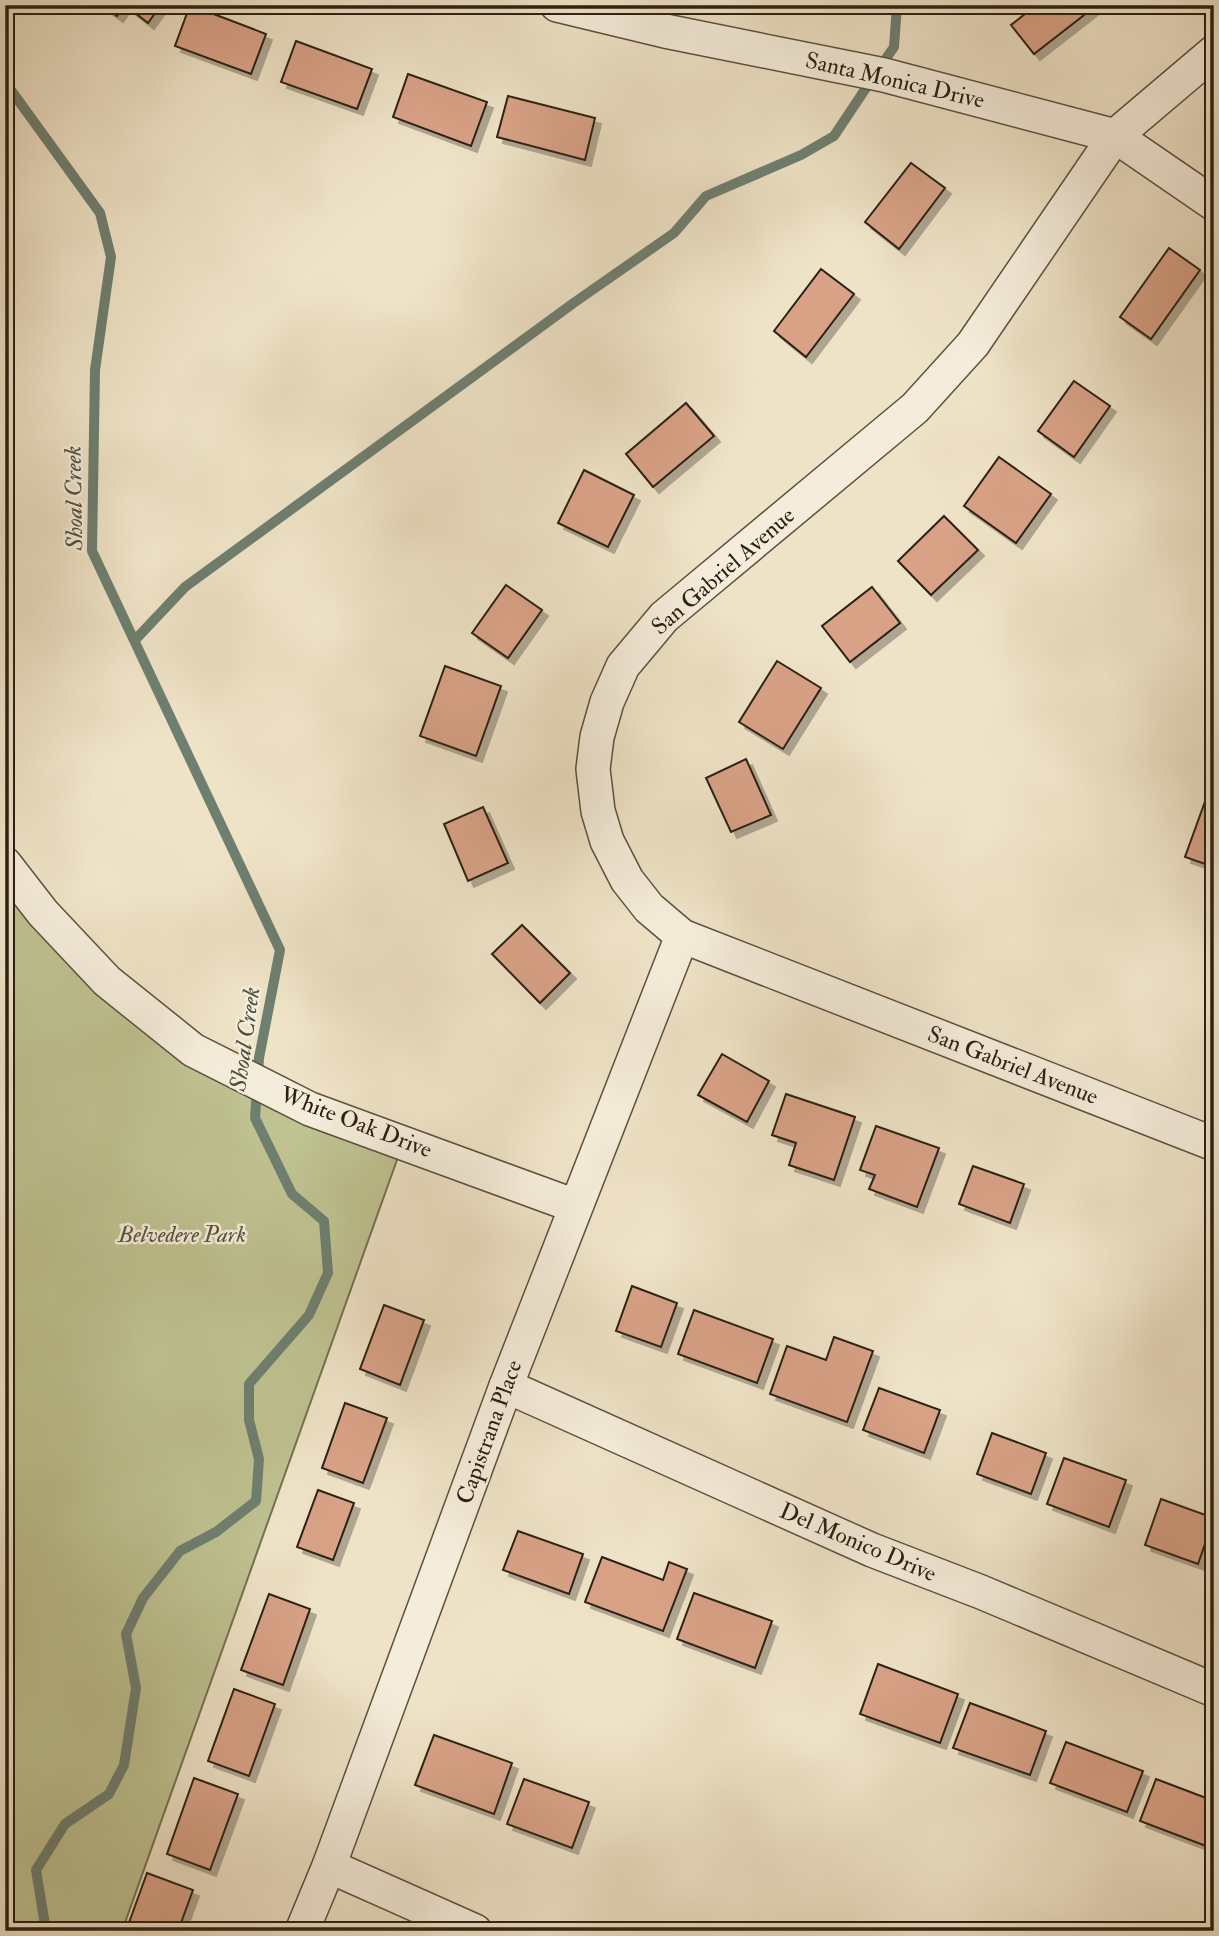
<svg xmlns="http://www.w3.org/2000/svg" width="1219" height="1936" viewBox="0 0 1219 1936" font-family="'IM FELL Double Pica',serif">
	<defs>
		<filter id="shadow"><feDropShadow dx="6" dy="6" stdDeviation="0" flood-color="#0004"/></filter>
	</defs>
	<rect width="100%" height="100%" fill="#efe3c7"/>
	<filter id="stains"><feTurbulence type="fractalNoise" baseFrequency=".00286" numOctaves="4"/><feColorMatrix values="0 0 0 0 .2 0 0 0 0 .09 0 0 0 0 .02 0 0 0 .5 -.17"/></filter>
	<radialGradient id="worn" r=".72"><stop offset=".6" stop-color="#630" stop-opacity="0"/><stop offset="1" stop-color="#630" stop-opacity=".3"/></radialGradient>
	<!-- green -->
	<path fill="#bfc291" stroke="#757152" stroke-width="2" d="M5,855L114,992L403,1143L122,1931H5Z"/>
	<g fill="none" stroke-linecap="round" stroke-linejoin="round">
		<!-- stream -->
		<g stroke="#6e7f70" stroke-width="10">
			<path d="M880,67L894,47L897,5"/>
			<path d="M5,82L100,213L111,257L95,370L92,551L280,950L259,1058L255,1118L292,1194L324,1221L328,1273L309,1315L249,1384V1420L259,1459L256,1501L216,1532L180,1551L143,1598L126,1634L136,1688L124,1765L109,1794L65,1824L36,1870L46,1931"/>
			<path d="M135,640L185,587L575,302L674,233L706,196L801,155L834,136L872,79"/>
		</g>
	</g>
	<!-- building -->
	<g fill="#d9a287" stroke="#2b2012" stroke-width="2" filter="url(#shadow)">
		<path d="M102,5H161L148,23L125,5L117,16Z"/>
		<path d="M190,5L266,34L251,74L175,46Z"/>
		<path d="M1026,5H1097L1034,54L1011,25L1030,10Z"/>
		<path d="M296,41L372,69L357,109L281,82Z"/>
		<path d="M408,74L487,102L471,146L393,117Z"/>
		<path d="M508,96L595,118L585,160L497,137Z"/>
		<path d="M911,163L945,188L899,249L865,222Z"/>
		<path d="M1169,248L1200,270L1151,339L1120,317Z"/>
		<path d="M821,269L854,294L806,357L774,331Z"/>
		<path d="M1074,381L1110,406L1074,457L1038,431Z"/>
		<path d="M686,403L714,436L653,487L626,454Z"/>
		<path d="M999,457L1051,494L1016,543L964,506Z"/>
		<path d="M584,470L634,495L608,547L558,523Z"/>
		<path d="M944,516L978,550L931,595L898,561Z"/>
		<path d="M506,585L542,610L508,658L472,633Z"/>
		<path d="M872,587L900,623L850,662L822,626Z"/>
		<path d="M777,661L821,688L783,749L739,722Z"/>
		<path d="M445,666L501,686L476,756L420,736Z"/>
		<path d="M746,759L771,815L731,832L706,778Z"/>
		<path d="M1207,796L1214,798V867L1185,857Z"/>
		<path d="M483,807L508,863L468,881L444,824Z"/>
		<path d="M522,925L570,973L540,1003L492,954Z"/>
		<path d="M722,1054L769,1081L747,1122L698,1095Z"/>
		<path d="M786,1094L855,1117L834,1180L789,1165L796,1143L772,1135Z"/>
		<path d="M876,1126L939,1148L917,1207L869,1189L875,1175L860,1170Z"/>
		<path d="M973,1166L1024,1184L1010,1223L959,1204Z"/>
		<path d="M632,1286L677,1303L661,1347L616,1331Z"/>
		<path d="M384,1305L424,1320L400,1385L360,1369Z"/>
		<path d="M694,1310L773,1339L757,1383L678,1354Z"/>
		<path d="M834,1337L873,1351L847,1422L770,1394L787,1346L826,1360Z"/>
		<path d="M879,1388L940,1410L924,1453L863,1430Z"/>
		<path d="M345,1403L387,1418L363,1483L322,1468Z"/>
		<path d="M992,1433L1046,1453L1031,1494L977,1474Z"/>
		<path d="M1064,1458L1126,1480L1109,1527L1047,1504Z"/>
		<path d="M318,1490L354,1503L333,1560L297,1547Z"/>
		<path d="M1161,1499L1214,1518L1198,1564L1145,1545Z"/>
		<path d="M518,1531L583,1554L569,1594L503,1570Z"/>
		<path d="M602,1557L663,1580L669,1562L687,1569L663,1631L585,1602Z"/>
		<path d="M694,1593L772,1621L755,1668L677,1639Z"/>
		<path d="M269,1594L310,1609L283,1685L241,1670Z"/>
		<path d="M878,1664L958,1694L940,1743L860,1714Z"/>
		<path d="M234,1689L275,1704L249,1776L208,1761Z"/>
		<path d="M970,1703L1046,1731L1030,1775L953,1748Z"/>
		<path d="M434,1735L512,1763L494,1814L415,1785Z"/>
		<path d="M1066,1742L1143,1771L1127,1812L1050,1783Z"/>
		<path d="M194,1778L238,1794L210,1870L167,1854Z"/>
		<path d="M524,1779L589,1802L572,1848L507,1824Z"/>
		<path d="M1156,1779L1214,1801V1849L1140,1821Z"/>
		<path d="M147,1873L193,1890L178,1931H126Z"/>
	</g>
	<g fill="none" stroke-linecap="round" stroke-linejoin="round">
		<!-- street casing -->
		<g stroke="#5c513f" stroke-width="36">
			<g id="street">
				<path d="M557,5L665,31L884,75L1115,136L1214,204"/>
				<path d="M1214,52L1115,136L973,344L915,408L664,617L623,666L607,702L597,737L593,769L598,811L607,841L627,880L649,908L682,936L1214,1144"/>
				<path d="M5,864L43,913L107,981L193,1050L310,1109L575,1206"/>
				<path d="M506,1386L872,1550L981,1592L1214,1690"/>
				<path d="M329,1866L475,1931"/>
				<path d="M302,1931L329,1866L506,1386L682,936"/>
			</g>
		</g>
		<!-- street -->
		<use href="#street" stroke="#f5eddb" stroke-width="33"/>
	</g>
	<g text-anchor="middle" dominant-baseline="central" stroke-width="5" stroke-linejoin="round" paint-order="stroke">
		<!-- street labels -->
		<g font-size="23" fill="#2b2012" stroke="#f5eddb">
			<text transform="translate(895 80) rotate(13)">Santa Monica Drive</text>
			<text transform="translate(723 571) rotate(-41)">San Gabriel Avenue</text>
			<text transform="translate(1013 1065) rotate(21)">San Gabriel Avenue</text>
			<text transform="translate(356 1122) rotate(21)">White Oak Drive</text>
			<text transform="translate(489 1432) rotate(-70)">Capistrana Place</text>
			<text transform="translate(858 1542) rotate(23)">Del Monico Drive</text>
		</g>
		<!-- park labels -->
		<g font-size="23" font-style="italic" fill="#575138" stroke="#f5eddb">
			<text x="182" y="1234">Belvedere Park</text>
		</g>
		<!-- water labels -->
		<g font-size="24" font-style="italic" fill="#4d5041" stroke="#f5eddb">
			<text transform="translate(74 498) rotate(-91)">Shoal Creek</text>
			<text transform="translate(245 1039) rotate(-82)">Shoal Creek</text>
		</g>
	</g>
	<!-- margin -->
	<rect width="1219" height="1936" fill="none" stroke="#efe3c7" stroke-width="28"/>
	<rect x="7" y="7" width="1205" height="1922" fill="none" stroke="#2b2012" stroke-width="3.5"/>
	<rect x="14" y="14" width="1191" height="1908" fill="none" stroke="#2b2012" stroke-width="2"/>
	<rect width="100%" height="100%" filter="url(#stains)"/>
	<rect width="100%" height="100%" fill="url(#worn)"/>
</svg>
